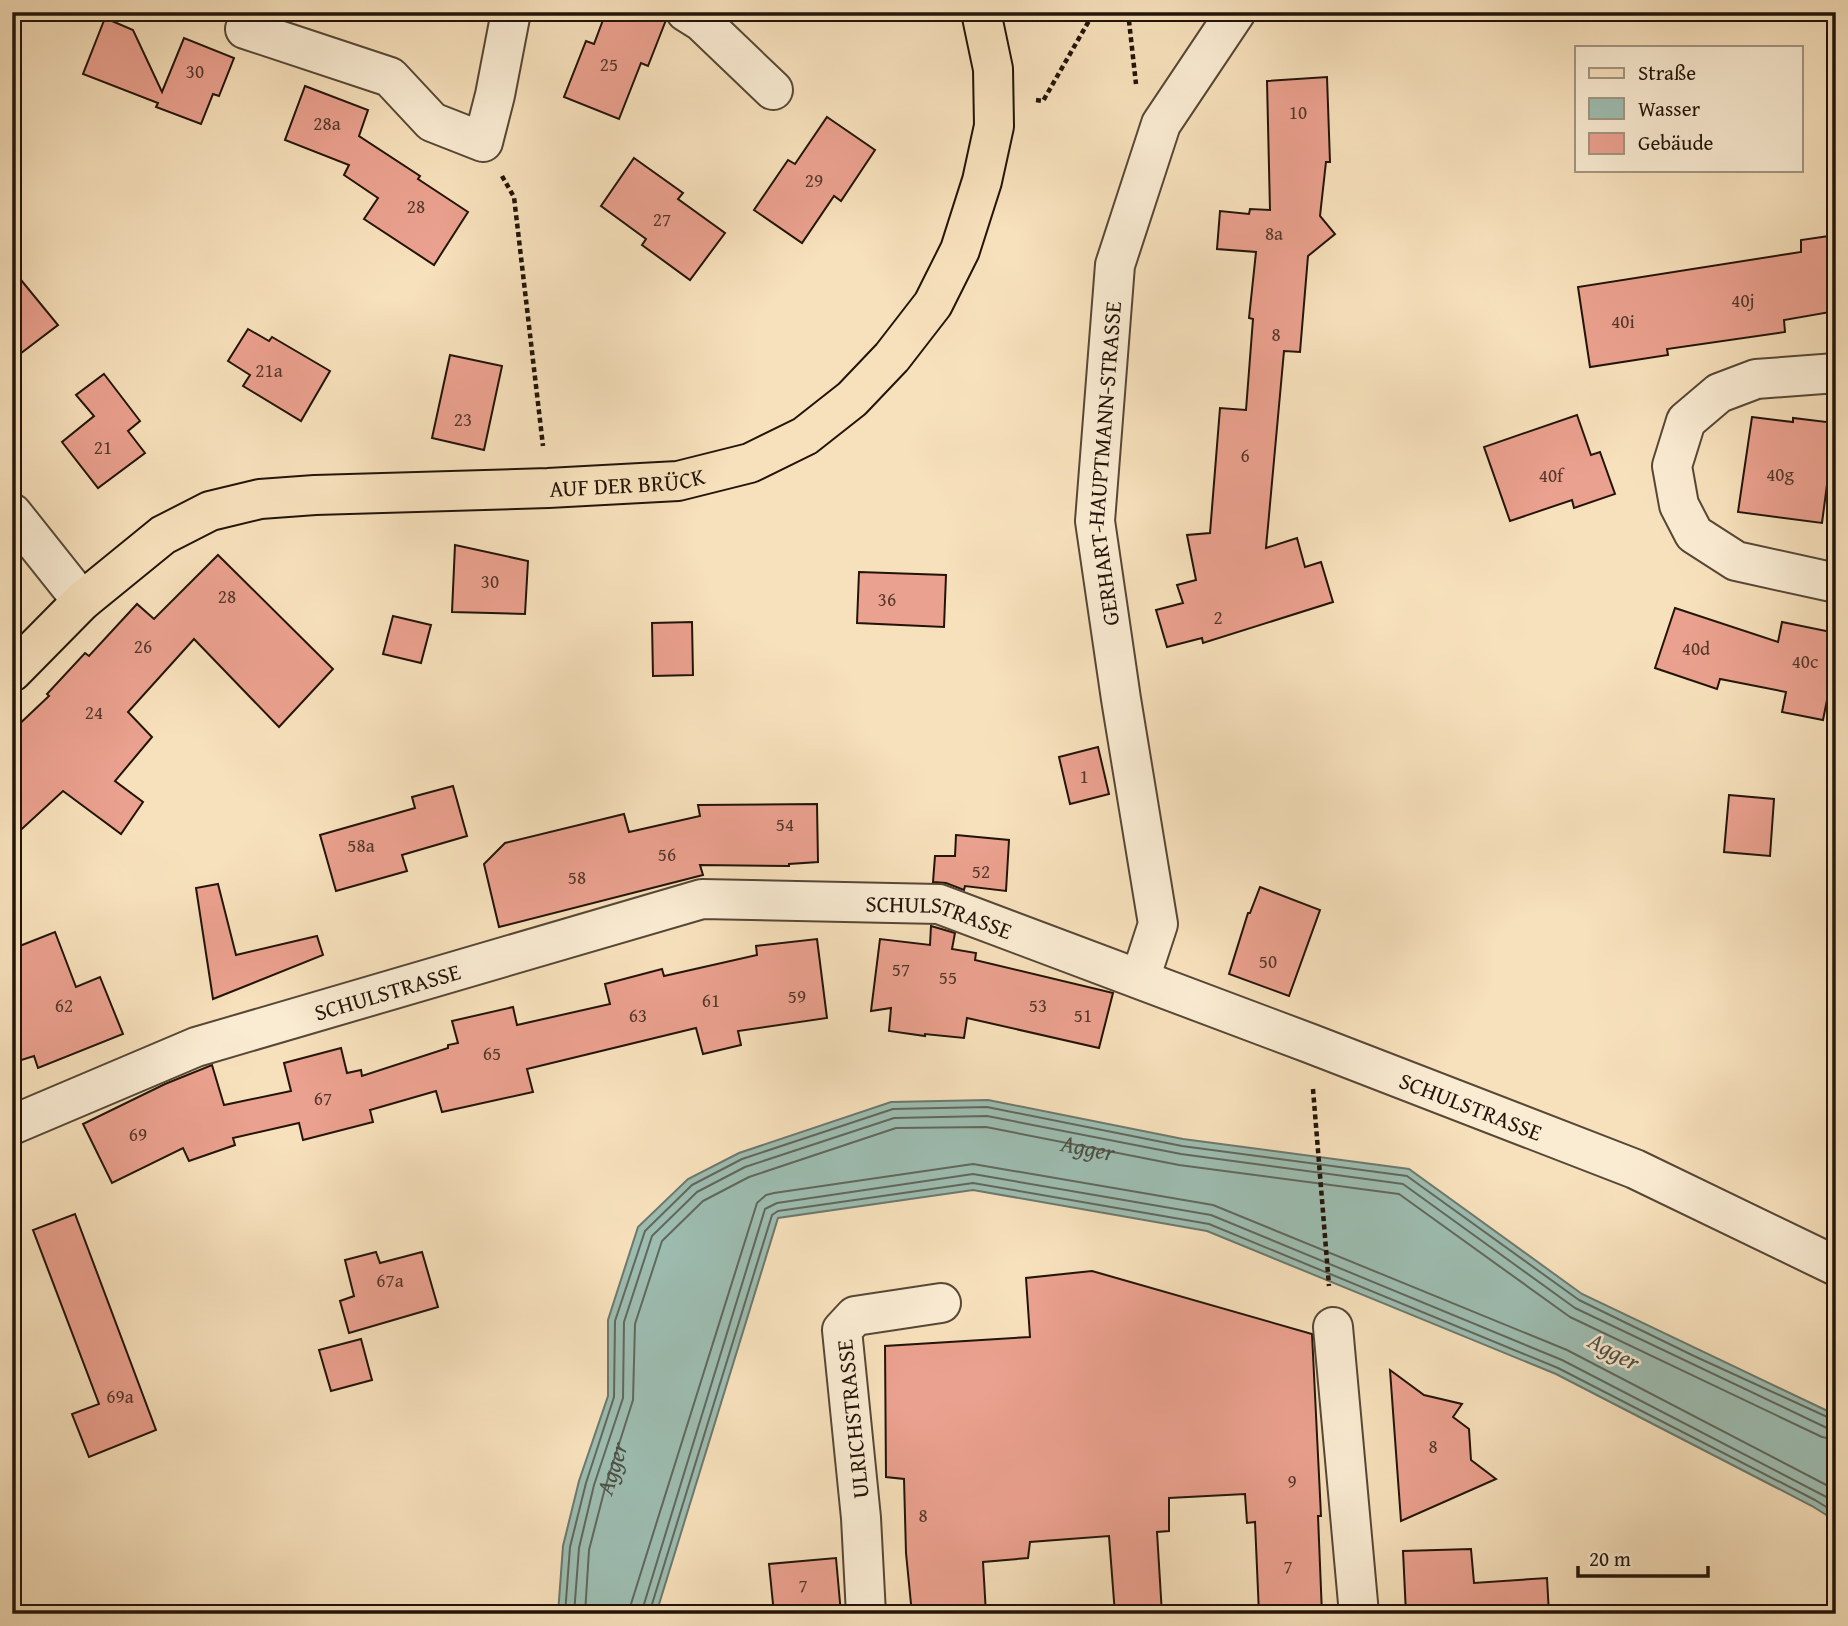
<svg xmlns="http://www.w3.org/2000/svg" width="1848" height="1626" viewBox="0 0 1848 1626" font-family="'Gentium Book Plus',serif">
	<rect width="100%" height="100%" fill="#f7e1bc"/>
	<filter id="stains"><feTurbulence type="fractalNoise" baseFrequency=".00286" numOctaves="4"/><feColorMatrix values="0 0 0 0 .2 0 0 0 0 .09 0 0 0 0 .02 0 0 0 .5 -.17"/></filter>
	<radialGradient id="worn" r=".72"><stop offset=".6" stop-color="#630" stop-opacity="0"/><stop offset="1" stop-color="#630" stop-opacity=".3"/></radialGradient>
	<!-- water -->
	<path fill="#9dbdb1" stroke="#6c796e" stroke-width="2" d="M988,1100L1183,1139L1409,1169L1582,1294L1836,1415V1521L1812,1506L1556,1374L1207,1231L973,1190L778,1218L656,1614H558L563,1546L579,1481L608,1396V1320L638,1227L688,1179L739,1153L891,1102Z"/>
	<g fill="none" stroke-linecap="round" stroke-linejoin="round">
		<!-- shore -->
		<g stroke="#60685d" stroke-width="2">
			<path d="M565,1614L570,1547L586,1483L614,1397L615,1321L645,1231L692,1185L742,1159L893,1109L987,1107L1182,1146L1407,1176L1579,1300L1694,1356L1836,1421"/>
			<path d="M574,1614L579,1548L594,1485L623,1398L624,1322L652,1236L697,1192L745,1167L894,1118L987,1116L1181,1154L1403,1184L1575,1308L1827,1428L1836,1429"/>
			<path id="s1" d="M585,1614L589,1550L605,1488L633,1400L635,1324L662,1241L703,1201L749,1177L896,1128L986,1127L1179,1165L1399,1194L1570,1317L1822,1437L1836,1440"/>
			<path d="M630,1614L631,1604L757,1203L766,1195L774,1193L973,1164L1213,1205L1567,1350L1836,1490"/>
			<path d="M641,1614L765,1209L777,1203L973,1174L1211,1215L1562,1360L1836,1502"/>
			<path d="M649,1614L772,1215L778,1211L973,1183L1209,1224L1558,1368L1815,1500L1836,1513"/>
		</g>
	</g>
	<!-- building -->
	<g fill="#eba18f" stroke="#221409" stroke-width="2">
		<path d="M606,12H664L666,20L648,66L641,63L619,119L564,97L586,41L594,44Z"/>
		<path d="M105,18L133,30L162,92L184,38L234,58L219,96L213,94L201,124L156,107L158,103L83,74Z"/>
		<path d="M1327,77L1330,162H1326L1320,216L1335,234L1308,256L1300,352L1284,351L1266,548L1297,538L1305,567L1321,562L1333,602L1203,643L1202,638L1167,647L1156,610L1183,603L1177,585L1196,580L1187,535L1210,533L1220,408L1246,410L1253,319L1249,318L1256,252L1217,249L1220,211L1249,214L1250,209L1270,210L1267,81Z"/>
		<path d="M305,86L368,110L359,136L420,176L418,179L468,212L434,265L364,219L378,198L344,175L349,165L285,140Z"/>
		<path d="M827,117L875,150L841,201L834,196L802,243L754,210L788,160L795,164Z"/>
		<path d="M634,158L683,193L678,199L725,233L690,280L642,245L646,239L601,206Z"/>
		<path d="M1836,235V311L1784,320L1785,332L1667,349L1668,355L1590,367L1578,287L1801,252V240Z"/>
		<path d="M12,269L58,325L12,360Z"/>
		<path d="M248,329L269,341L272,337L330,371L301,421L243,386L250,375L228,361Z"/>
		<path d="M450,355L502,366L484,450L432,438Z"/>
		<path d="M104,374L140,421L128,431L145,453L98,488L62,442L94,416L76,395Z"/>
		<path d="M1577,415L1591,455L1600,452L1615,494L1574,508L1572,500L1510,521L1484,447Z"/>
		<path d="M1752,417L1793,422V418L1835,423L1822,523L1738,512Z"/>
		<path d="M455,545L528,561L525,614L452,612Z"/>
		<path d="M218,555L333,669L279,727L194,639L128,712L152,737L115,781L143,802L121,834L63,791L12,838V731L49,696L47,694L85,653L89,656L137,604L154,619Z"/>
		<path d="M859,572L946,575L944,627L857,623Z"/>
		<path d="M1675,608L1778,642L1782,622L1836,633V702L1827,700L1823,720L1782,712L1786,692L1720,679L1717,689L1655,668Z"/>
		<path d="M393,616L431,625L421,663L383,654Z"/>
		<path d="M692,622L693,675L653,676L652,623Z"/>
		<path d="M1098,747L1109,794L1070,804L1059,757Z"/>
		<path d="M453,786L467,836L402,855L407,871L336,891L320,835L415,808L412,797Z"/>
		<path d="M1729,795L1774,799L1770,856L1724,852Z"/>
		<path d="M817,804L818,862L789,864V866L700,865L703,875L499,927L484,864L505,843L624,814L629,832L700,816L698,805Z"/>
		<path d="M956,835L1009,840L1006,891L965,886L964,890L946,883L933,882L935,856H955Z"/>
		<path d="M218,884L236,955L317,936L323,955L213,999L196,888Z"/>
		<path d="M1260,887L1320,910L1289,996L1229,974L1248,913H1250Z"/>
		<path d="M931,926L955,933L952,949L976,953L975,960L1113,993L1099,1048L967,1018L964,1038L925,1034V1036L889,1031L891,1008L871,1011L880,939L930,945Z"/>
		<path d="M55,932L76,987L100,977L123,1034L38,1068L34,1056L12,1063V1017L19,1012L12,993V949Z"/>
		<path d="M817,939L827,1018L738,1031L741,1045L703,1054L696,1028L527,1069L533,1092L442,1112L436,1091L370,1110L373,1122L303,1140L299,1123L233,1138L235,1145L189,1161L183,1148L112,1183L83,1124L165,1084L212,1065L224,1105L291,1091L284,1063L341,1048L347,1073L361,1070L362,1076L448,1048V1045L458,1043L452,1021L513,1007L517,1025L610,1004L605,984L662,969L664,976L757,955L756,946Z"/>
		<path d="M75,1214L156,1430L89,1457L72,1414L99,1404L33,1230Z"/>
		<path d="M376,1252L380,1263L422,1252L438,1307L349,1333L340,1301L354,1296L345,1260Z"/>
		<path d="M1092,1271L1312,1334L1321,1516H1318L1322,1614H1259L1255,1522L1247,1523L1245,1494L1169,1498V1531L1157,1532L1162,1614H1115L1109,1536L1030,1542L1028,1558L983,1562L986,1614H912L906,1553L904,1479L886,1477L885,1346L1030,1337L1026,1278Z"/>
		<path d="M361,1339L372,1380L331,1391L319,1350Z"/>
		<path d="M1390,1370L1424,1395L1462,1404L1453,1417L1469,1429L1471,1460L1496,1479L1401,1521Z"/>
		<path d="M1471,1549L1474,1583L1547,1578L1549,1614H1406L1403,1551Z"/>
		<path d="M836,1558L841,1614H774L769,1564Z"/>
	</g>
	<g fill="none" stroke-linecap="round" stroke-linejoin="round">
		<!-- minor casing -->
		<g stroke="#574736" stroke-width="42">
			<g id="minor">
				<path d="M686,12L702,22L773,90"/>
				<path d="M245,29L390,77L432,122L483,142L495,95L511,12"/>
				<path d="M1836,373L1756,379L1719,393L1686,421L1672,466L1679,505L1694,534L1736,561L1836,583"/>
				<path d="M12,513L82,601"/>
				<path id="s2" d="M1140,979L1158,924L1121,699L1095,521L1115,265L1161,124L1236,12"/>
				<path id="s3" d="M12,1125L196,1047L702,899L939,904L1309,1043L1635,1169L1836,1266"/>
				<path d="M1333,1327L1359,1614"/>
				<path d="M866,1614L861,1518L842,1330L855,1316L941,1303"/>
			</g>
		</g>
		<!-- major casing -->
		<g stroke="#221409" stroke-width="42">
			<g id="major">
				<path id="s4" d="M12,672L82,601L163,535L210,511L260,499L315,495L548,488L678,481L750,463L805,436L852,399L892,357L933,304L960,250L982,181L994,126L993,69L981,12"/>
			</g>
		</g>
		<!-- path -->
		<g stroke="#221409" stroke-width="4.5" stroke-dasharray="5 3.5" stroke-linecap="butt">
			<path d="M1128,12L1136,84"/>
			<path d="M1036,100L1043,101L1094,12"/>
			<path d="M502,176L514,197L543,446"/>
			<path d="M1313,1089L1329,1286"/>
		</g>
		<!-- minor -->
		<use href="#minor" stroke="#faecd3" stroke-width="38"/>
		<!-- major -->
		<use href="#major" stroke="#f7e1bc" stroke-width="38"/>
	</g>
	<g text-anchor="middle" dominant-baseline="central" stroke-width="5" stroke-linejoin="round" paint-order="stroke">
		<!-- number labels -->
		<g font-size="19" fill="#54372a">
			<text x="609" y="64">25</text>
			<text x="195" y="71">30</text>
			<text x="1298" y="112">10</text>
			<text x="327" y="123">28a</text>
			<text x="814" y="180">29</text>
			<text x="416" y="206">28</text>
			<text x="662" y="219">27</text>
			<text x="1274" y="233">8a</text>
			<text x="1743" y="300">40j</text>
			<text x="1623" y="321">40i</text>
			<text x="1276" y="334">8</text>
			<text x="269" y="370">21a</text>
			<text x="463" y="419">23</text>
			<text x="103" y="447">21</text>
			<text x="1245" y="455">6</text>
			<text x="1780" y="474">40g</text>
			<text x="1551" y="475">40f</text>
			<text x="490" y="581">30</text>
			<text x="227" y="596">28</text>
			<text x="887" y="599">36</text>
			<text x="1218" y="617">2</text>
			<text x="143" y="646">26</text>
			<text x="1696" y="648">40d</text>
			<text x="1805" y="661">40c</text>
			<text x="94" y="712">24</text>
			<text x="1084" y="776">1</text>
			<text x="785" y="824">54</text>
			<text x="361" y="845">58a</text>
			<text x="667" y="854">56</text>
			<text x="981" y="871">52</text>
			<text x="577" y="877">58</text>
			<text x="1268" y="961">50</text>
			<text x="901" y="969">57</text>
			<text x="948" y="977">55</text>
			<text x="797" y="996">59</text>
			<text x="711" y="1000">61</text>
			<text x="64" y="1005">62</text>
			<text x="1038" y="1005">53</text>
			<text x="638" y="1015">63</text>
			<text x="1083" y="1015">51</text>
			<text x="492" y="1053">65</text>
			<text x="323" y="1098">67</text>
			<text x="138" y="1134">69</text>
			<text x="390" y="1280">67a</text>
			<text x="120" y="1396">69a</text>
			<text x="1433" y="1446">8</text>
			<text x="1292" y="1481">9</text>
			<text x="923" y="1515">8</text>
			<text x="1288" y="1566">7</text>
			<text x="803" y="1585">7</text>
		</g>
		<!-- street labels -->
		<g font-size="23" fill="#221409" stroke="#faecd3">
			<text stroke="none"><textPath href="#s2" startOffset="523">GERHART-HAUPTMANN-STRASSE</textPath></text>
			<text stroke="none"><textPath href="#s4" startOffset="676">AUF DER BRÜCK</textPath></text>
			<text stroke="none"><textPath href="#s3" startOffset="966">SCHULSTRASSE</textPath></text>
			<text stroke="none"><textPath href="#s3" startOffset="399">SCHULSTRASSE</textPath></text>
			<text stroke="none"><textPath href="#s3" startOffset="1533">SCHULSTRASSE</textPath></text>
			<text transform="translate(852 1419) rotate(-96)">ULRICHSTRASSE</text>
		</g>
		<!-- water labels -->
		<g font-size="24" font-style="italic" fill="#4d4f44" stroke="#faecd3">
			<text stroke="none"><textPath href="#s1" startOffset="842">Agger</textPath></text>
			<text transform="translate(1614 1351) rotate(28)">Agger</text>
			<text stroke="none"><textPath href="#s1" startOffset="149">Agger</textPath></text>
		</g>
	</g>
	<!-- margin -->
	<rect width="1848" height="1626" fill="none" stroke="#f7e1bc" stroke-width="42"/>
	<rect x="14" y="14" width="1820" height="1598" fill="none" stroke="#221409" stroke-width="3.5"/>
	<rect x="21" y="21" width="1806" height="1584" fill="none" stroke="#221409" stroke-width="2"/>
	<!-- legend -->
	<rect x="1575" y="46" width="228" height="126" fill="#faecd3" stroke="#a49682" stroke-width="2"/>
	<rect x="1589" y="68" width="35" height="10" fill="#f7e1bc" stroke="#a49682" stroke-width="2"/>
	<text x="1638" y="80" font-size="21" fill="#221409">Straße</text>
	<rect x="1589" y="98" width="35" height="21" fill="#9dbdb1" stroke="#a49682" stroke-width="2"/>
	<text x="1638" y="116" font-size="21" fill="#221409">Wasser</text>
	<rect x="1589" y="133" width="35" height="21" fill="#eba18f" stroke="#a49682" stroke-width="2"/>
	<text x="1638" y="150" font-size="21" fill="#221409">Gebäude</text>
	<!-- scale -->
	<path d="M1578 1566v10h130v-10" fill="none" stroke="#221409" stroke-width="3.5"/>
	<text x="1589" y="1566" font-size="21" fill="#221409" stroke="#faecd3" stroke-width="5" paint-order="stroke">20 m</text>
	<rect width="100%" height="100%" filter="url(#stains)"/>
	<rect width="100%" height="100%" fill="url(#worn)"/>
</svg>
